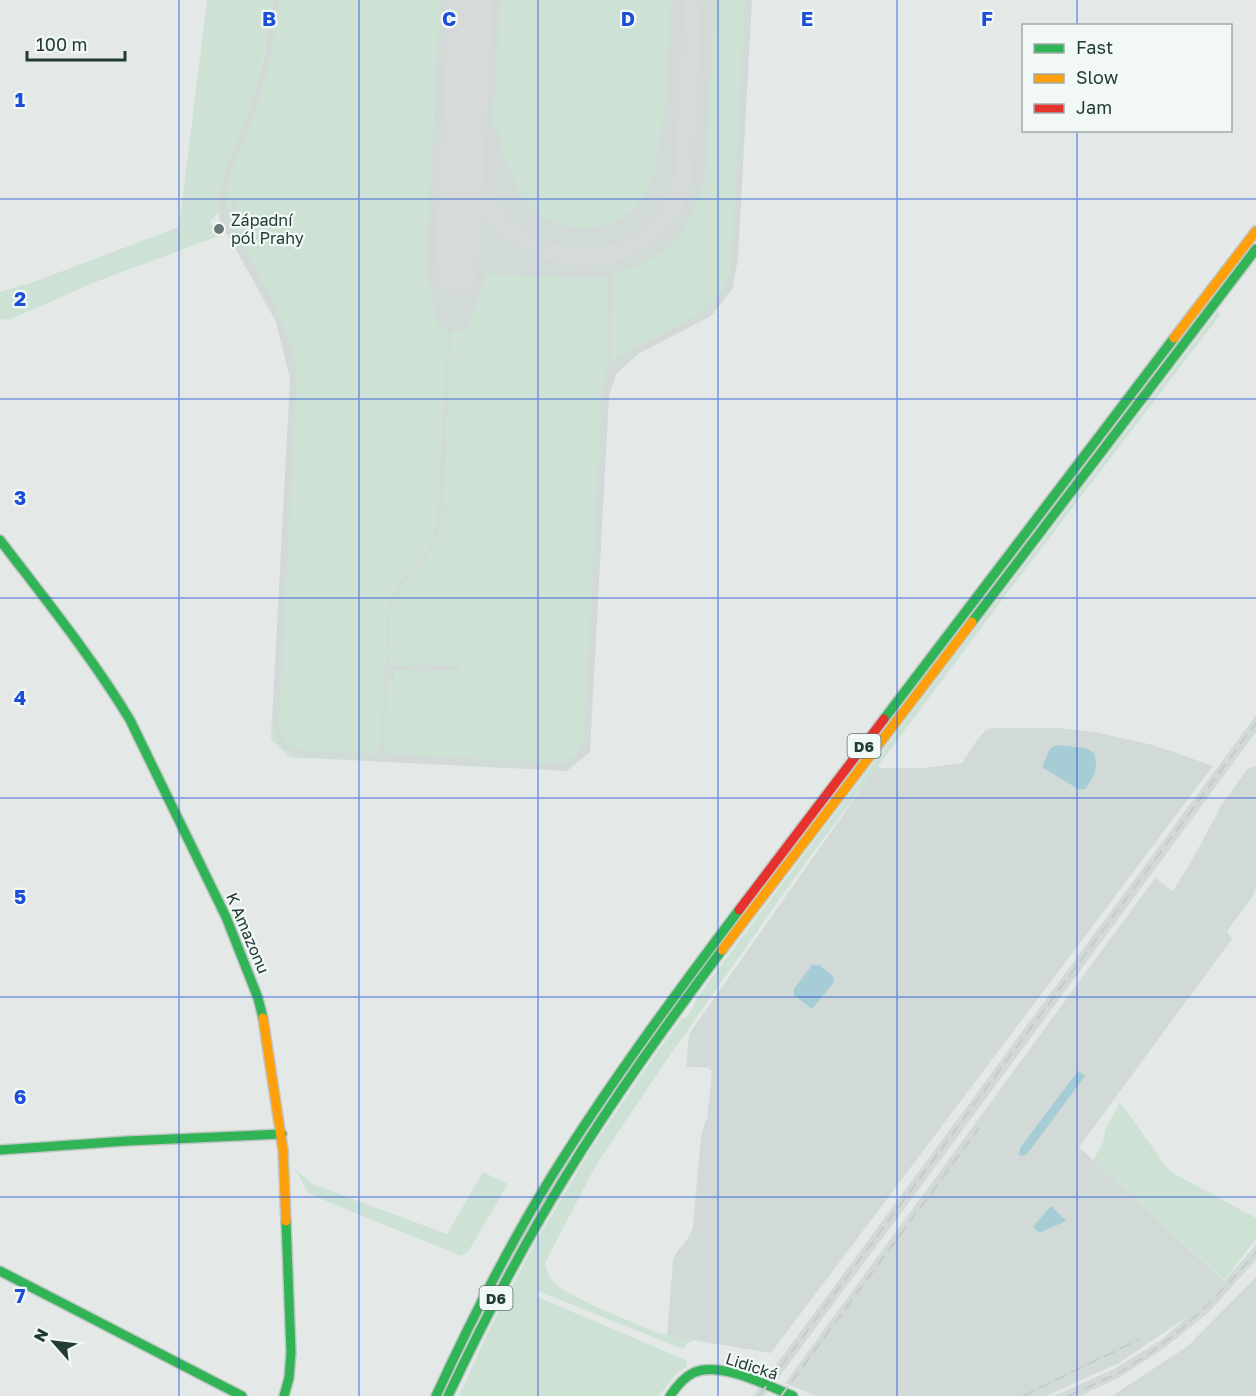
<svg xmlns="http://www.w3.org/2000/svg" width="1256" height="1396" viewBox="0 0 1256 1396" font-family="'Golos Text',sans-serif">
	<rect width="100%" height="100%" fill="#e4e9e7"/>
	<!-- built -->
	<g fill="#d2dad7">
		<path d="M273,0H752L738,258L733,288L711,316L638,354L616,374L609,396L590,752L567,771L289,757L271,739L290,379L276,322L219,219V201L222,178L246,118L257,83L264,56Z"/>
		<path d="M1256,715V732L959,1135L765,1396H753Z"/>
		<path d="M991,728H1060L1094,732L1153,745L1213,766L771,1353L667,1336L673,1260L677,1252L688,1238L693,1227L700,1146L702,1131L707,1118L712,1071L708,1068L701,1067H686L689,1034L878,765L880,768H923L962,763L979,737L986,730Z"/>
		<path d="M1256,766V888L1251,899L1227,931L1232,939L1079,1147L1224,1281L1256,1245V1260L1209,1312L1166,1347L1120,1377L1080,1396H1054L1116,1368L1161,1340L1187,1317L1119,1363L1046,1396H817L785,1383L1155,878L1173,891L1191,862L1221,806L1247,769Z"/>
		<path d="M1256,1277V1396H1112L1188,1346Z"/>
	</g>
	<!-- green -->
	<g fill="#cde2d5">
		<path d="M207,0H273C267,40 260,78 247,116C235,150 218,176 219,213L210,221L216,232L224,230L227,233L95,282L9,320L0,319V292L36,281L179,227Z"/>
		<path d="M279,0H440L426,271L439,329H448L438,516L434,537L429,548L397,586L390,602L387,623L381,744L379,751L375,754L308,751C292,748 283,743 279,726L297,373C290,315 249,267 228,213L239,209L235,199L232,201L233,205L227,208C222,184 235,162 244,141C251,123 258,106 263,88C271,59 276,29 279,0Z"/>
		<path d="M500,0H671L666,100L654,175C643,211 612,231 575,227C563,226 550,223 540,216C524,205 516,186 510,169H508L496,126L493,125Z"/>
		<path d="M715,0H745L733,237L730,269L724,288L712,303L697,315L611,361L612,276C667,257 693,233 705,175Z"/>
		<path d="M486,274L580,278L607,277L608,281L607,368L602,394L584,737C581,751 573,761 559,763L388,754L384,746L387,681H394V670L459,671V666L411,664L410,666L394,667L389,662L388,658C389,638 387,612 397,594C408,572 430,560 437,537H447L446,535L438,534L442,508H448V506L442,505L444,478H450V476H444L445,449L451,448V447L445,446L446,419H453V417H447L448,390H454V388H448L449,361L456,360V359L449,358L451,331H457V330H468Z"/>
		<path d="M1218,311L1220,315L1011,588L798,873L668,1058L596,1165L545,1263L549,1276L556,1285L565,1291L596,1307L656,1332L693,1341L688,1343L683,1349L538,1291L537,1297L686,1360L687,1366L676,1374L659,1396H459L487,1334L533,1246L591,1149L650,1062L682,1018H686L692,1009L696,999C867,768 1044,540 1218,311Z"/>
		<path d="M272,716C275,747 282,753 312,759L289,757L271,739Z"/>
		<path d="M1120,1102L1165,1165L1173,1173L1256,1218V1239L1224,1280L1093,1160L1103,1143L1105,1130Z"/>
		<path d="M295,1169L312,1184L447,1234L483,1172L508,1184L468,1252L461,1256L309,1194Z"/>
	</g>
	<!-- water -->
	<g fill="#a6ccd6">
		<path d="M1056,745L1086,748L1094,753C1099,768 1094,777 1085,789H1078L1042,767L1050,749Z"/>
		<path d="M812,965H819L833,976L834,982L812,1009L794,995V989Z"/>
		<path d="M1078,1071L1085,1076L1027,1154L1022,1156L1019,1154L1020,1148Z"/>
		<path d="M1051,1206L1066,1221L1039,1233L1033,1227Z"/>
	</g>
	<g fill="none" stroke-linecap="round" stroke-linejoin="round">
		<!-- taxiway -->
		<path stroke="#d6dad8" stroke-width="18" d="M468,71C466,107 459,146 473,180C512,280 664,288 684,171L693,0"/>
		<!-- runway -->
		<path stroke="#d6dad8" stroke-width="44" d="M456,273L471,0"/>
		<!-- fast casing -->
		<g stroke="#bfc7c4" stroke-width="12">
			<g id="fast">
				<path d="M0,540C45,599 92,657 130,720L226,917L258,998L263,1018"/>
				<path d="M972,622L1256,249"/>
				<path d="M884,719L1174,338"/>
				<path d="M0,1150L127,1141L282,1134"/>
				<path d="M0,1271L242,1396"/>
				<path d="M284,1396L289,1378L291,1352L286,1221"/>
				<path d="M436,1396C471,1320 509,1245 553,1174C610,1083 674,996 739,910"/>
				<path d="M448,1396C483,1322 521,1249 564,1179C612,1100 667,1024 722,950"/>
				<path d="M670,1396C676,1387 683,1378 693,1373C719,1360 768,1386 793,1396"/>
			</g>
		</g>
		<!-- slow casing -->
		<g stroke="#bfc7c4" stroke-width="12">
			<g id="slow">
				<path d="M1174,338L1256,231"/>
				<path d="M722,950L972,622"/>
				<path d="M263,1018L283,1150L286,1221"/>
			</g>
		</g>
		<!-- jam casing -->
		<g stroke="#bfc7c4" stroke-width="12">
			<path id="jam" d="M739,910L884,719"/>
		</g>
		<!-- fast -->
		<use href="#fast" stroke="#30b455" stroke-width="9"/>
		<!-- slow -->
		<use href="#slow" stroke="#ff9f0a" stroke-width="9"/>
		<!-- jam -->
		<use href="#jam" stroke="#e5322d" stroke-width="9"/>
		<!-- rail -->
		<g stroke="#c7caca" stroke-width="2" stroke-dasharray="12 6" stroke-linecap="butt">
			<path d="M759,1396L1256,723"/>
			<path d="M781,1396L979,1128"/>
			<path d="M1023,1396L1140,1339"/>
			<path d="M1068,1396C1084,1389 1102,1381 1118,1373C1172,1343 1216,1300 1256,1252"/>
		</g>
	</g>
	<!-- grid -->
	<path fill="none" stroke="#1d4ed8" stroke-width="1.5" stroke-opacity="0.55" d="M179,0V1396M359,0V1396M538,0V1396M718,0V1396M897,0V1396M1077,0V26M1077,130V1396M0,199H1256M0,399H1256M0,598H1256M0,798H1256M0,997H1256M0,1197H1256"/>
	<!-- markers -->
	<circle fill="#667874" stroke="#f2f8f5" stroke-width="2" cx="219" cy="229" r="6"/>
	<g text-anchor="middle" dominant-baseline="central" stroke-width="4.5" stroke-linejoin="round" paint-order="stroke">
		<!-- shield labels -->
		<g fill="#f2f8f5" stroke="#60746f" stroke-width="1.5">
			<rect x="847.5" y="734" width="33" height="24" rx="4.5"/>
			<rect x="479.5" y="1286" width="33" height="24" rx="4.5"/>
		</g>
		<g font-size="15" font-weight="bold" fill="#223b36">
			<text x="864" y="746">D6</text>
			<text x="496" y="1298">D6</text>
		</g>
		<!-- poi labels -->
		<g font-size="16" fill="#223b36" stroke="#f2f8f5" text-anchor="start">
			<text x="231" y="220">Západní<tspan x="231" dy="18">pól Prahy</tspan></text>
		</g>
		<!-- street labels -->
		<g font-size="16" fill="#223b36" stroke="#f2f8f5">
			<text transform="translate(248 933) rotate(67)">K Amazonu</text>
			<text transform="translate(752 1366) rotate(18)">Lidická</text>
		</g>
	</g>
	<g font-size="20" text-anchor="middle" font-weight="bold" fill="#1d4ed8" stroke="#f2f8f5" stroke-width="4.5" stroke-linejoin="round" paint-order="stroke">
		<text x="269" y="26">B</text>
		<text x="449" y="26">C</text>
		<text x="628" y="26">D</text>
		<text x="807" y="26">E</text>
		<text x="987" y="26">F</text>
		<text x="20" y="107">1</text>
		<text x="20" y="306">2</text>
		<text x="20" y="505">3</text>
		<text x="20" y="705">4</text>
		<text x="20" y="904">5</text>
		<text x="20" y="1104">6</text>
		<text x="20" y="1303">7</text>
	</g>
	<!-- legend -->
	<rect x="1022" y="24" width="210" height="108" fill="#f2f8f5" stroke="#9faca9" stroke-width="1.5"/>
	<rect x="1034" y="44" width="30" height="9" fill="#30b455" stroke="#9faca9" stroke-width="1.5"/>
	<text x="1076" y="54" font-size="18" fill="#223b36">Fast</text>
	<rect x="1034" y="74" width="30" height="9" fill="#ff9f0a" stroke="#9faca9" stroke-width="1.5"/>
	<text x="1076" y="84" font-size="18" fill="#223b36">Slow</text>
	<rect x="1034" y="104" width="30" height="9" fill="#e5322d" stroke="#9faca9" stroke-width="1.5"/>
	<text x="1076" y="114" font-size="18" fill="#223b36">Jam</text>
	<!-- north arrow -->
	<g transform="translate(54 1342) rotate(298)" stroke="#f2f8f5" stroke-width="4.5" paint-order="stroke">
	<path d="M0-4.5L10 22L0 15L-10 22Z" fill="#223b36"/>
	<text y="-9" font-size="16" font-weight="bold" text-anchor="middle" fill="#223b36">N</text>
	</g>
	<!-- scale -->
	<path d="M27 51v9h98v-9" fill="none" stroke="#223b36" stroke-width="3"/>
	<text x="36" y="51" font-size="18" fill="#223b36" stroke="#f2f8f5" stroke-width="4.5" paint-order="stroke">100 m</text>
</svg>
